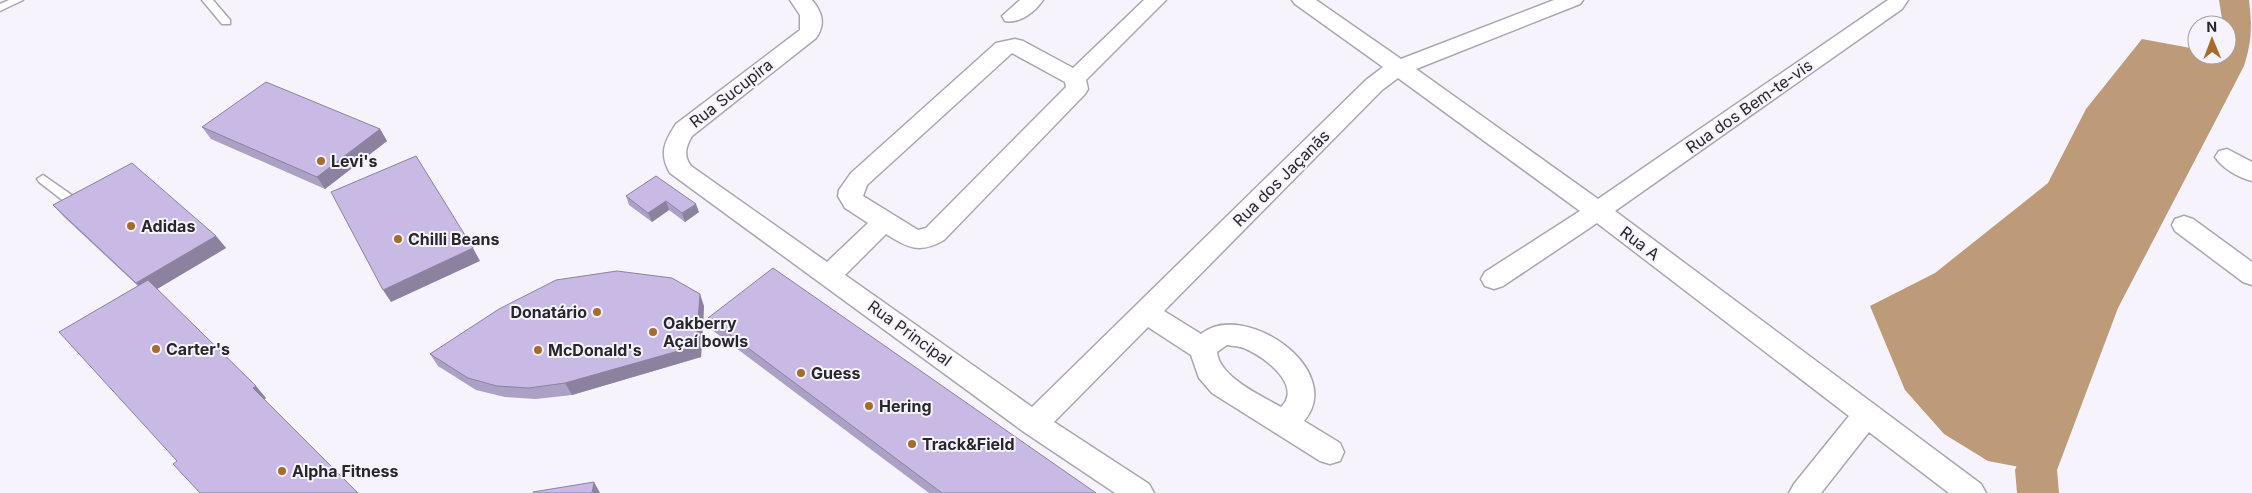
<svg xmlns="http://www.w3.org/2000/svg" width="2252" height="493" viewBox="0 0 2252 493" font-family="Inter,sans-serif">
	<rect width="100%" height="100%" fill="#f6f3fd"/>
	<!-- water -->
	<path fill="#bd9b78" d="M2142,39L2196,49L2197,55H2208L2228,66L2099,308L2036,470L1988,461L1944,434L1905,390L1870,306L1935,273L2048,183L2086,109Z"/>
	<g fill="none" stroke-linecap="round" stroke-linejoin="round">
		<!-- river -->
		<path fill="#bd9b78" fill-rule="evenodd" d="M2219,0H2249C2252,26 2252,41 2244,66L2118,308L2057,470L2059,493H2017L2015,470L2080,308L2216,55H2227V25H2223Z"/>
		<!-- service casing -->
		<g stroke="#a9a6b0" stroke-width="3">
			<g id="service">
				<path d="M9,0H23L0,11V4Z"/>
				<path d="M202,0H213L230,20V24H222Z"/>
				<path d="M43,175L73,196L75,199L73,202H65L39,182L37,179Z"/>
			</g>
		</g>
		<!-- minor casing -->
		<g stroke="#a9a6b0" stroke-width="3">
			<g id="minor">
				<path d="M790,0H812C822,12 826,24 816,38L692,136C686,146 683,156 691,166L827,262L868,223L845,208L838,196L839,190L851,173L996,43L1015,39L1023,41L1073,68L1144,0H1166L1086,80L1088,89L1085,94L944,240C920,254 908,248 886,234L845,275L1032,407L1366,80L1383,67L1295,4L1292,0H1316L1401,59L1554,0H1583L1580,4L1416,69L1598,199L1888,0H1908L1902,9L1615,211L1981,484L1986,493H1949L1869,432L1821,493H1789L1794,484L1849,416L1597,223L1503,286L1494,289L1485,286L1481,279L1485,272L1580,211L1398,78L1382,90L1164,311L1201,334C1244,299 1347,370 1304,421L1340,443L1344,452L1340,461L1330,464L1320,461L1212,393L1199,378L1191,355L1148,327L1054,422L1149,484L1154,493H1115L1024,432L670,173C659,154 664,142 676,124L800,30V15ZM1012,53L1065,82L1066,87L926,228L918,230L863,196L867,185ZM1227,345C1233,346 1240,346 1246,349C1265,357 1303,386 1281,407C1262,396 1219,377 1217,352Z"/>
				<path d="M1020,0H1043C1035,12 1019,24 1005,21L1002,16Z"/>
				<path d="M2227,149L2252,162V181C2239,178 2222,168 2215,157L2219,151Z"/>
				<path d="M2184,216L2193,219L2252,262V285L2243,282L2175,231L2172,225L2175,219Z"/>
			</g>
		</g>
		<!-- service -->
		<use href="#service" fill="#fff" fill-rule="evenodd"/>
		<!-- minor -->
		<use href="#minor" fill="#fff" fill-rule="evenodd"/>
	</g>
	<!-- wall -->
	<g fill="#aca0c5">
		<path d="M202,127L380,129L387,141L325,189L211,139Z"/>
		<path d="M656,176L699,212L685,222L669,210L652,222L629,205L626,196Z"/>
		<path d="M53,205L216,236L226,248L157,289L266,398L177,461L138,286L64,217Z"/>
		<path d="M704,306L701,357L572,395L536,399L505,397L476,390L438,366L430,354Z"/>
		<path d="M708,318L1096,493H929L712,330Z"/>
	</g>
	<!-- shaded-wall -->
	<g fill="#8c82a0">
		<path d="M380,129L387,141L325,189L317,177Z"/>
		<path d="M666,201L669,210L652,222L648,213Z"/>
		<path d="M696,204L699,212L685,222L682,213Z"/>
		<path d="M216,236L226,248L147,295L136,283Z"/>
		<path d="M473,248L480,261L391,302L383,290Z"/>
		<path d="M700,294L704,306L701,357L572,395L565,383Z"/>
		<path d="M256,386L266,398L263,400L253,388Z"/>
		<path d="M594,482L600,493H592Z"/>
	</g>
	<!-- building -->
	<g fill="#c8bae5" stroke="#8c82a0">
		<path d="M266,82L380,129L317,177L202,127Z"/>
		<path d="M416,156L473,248L383,290L331,192Z"/>
		<path d="M132,163L216,236L136,283L53,205Z"/>
		<path d="M656,176L696,204L682,213L666,201L648,213L626,196Z"/>
		<path d="M773,268L1096,493H942L708,318Z"/>
		<path d="M617,271L672,278L700,294L696,346L565,383L529,388L497,386L468,378L430,354L499,309L556,280Z"/>
		<path d="M148,280L256,386L253,388L358,493H200L173,464L177,461L59,332Z"/>
		<path d="M594,482L592,493H533V492Z"/>
	</g>
	<!-- markers -->
	<g fill="#a56c2a" stroke="#f6f3fd" stroke-width="2">
		<circle cx="321" cy="161" r="5"/>
		<circle cx="131" cy="226" r="5"/>
		<circle cx="398" cy="239" r="5"/>
		<circle cx="597" cy="312" r="5"/>
		<circle cx="653" cy="332" r="5"/>
		<circle cx="156" cy="349" r="5"/>
		<circle cx="538" cy="350" r="5"/>
		<circle cx="801" cy="373" r="5"/>
		<circle cx="869" cy="406" r="5"/>
		<circle cx="912" cy="444" r="5"/>
		<circle cx="282" cy="471" r="5"/>
	</g>
	<g text-anchor="middle" dominant-baseline="central" stroke-width="4" stroke-linejoin="round" paint-order="stroke">
		<!-- street labels -->
		<g font-size="16" fill="#27262a" stroke="#f6f3fd">
			<text transform="translate(731 93) rotate(-38)">Rua Sucupira</text>
			<text transform="translate(1749 106) rotate(-35)">Rua dos Bem-te-vis</text>
			<text transform="translate(1281 178) rotate(-45)">Rua dos Jaçanãs</text>
			<text transform="translate(1640 243) rotate(37)">Rua A</text>
			<text transform="translate(910 333) rotate(36)">Rua Principal</text>
		</g>
		<!-- poi labels -->
		<g font-size="16" font-weight="bold" fill="#27262a" stroke="#f6f3fd" text-anchor="start">
			<text x="331" y="161">Levi's</text>
			<text x="141" y="226">Adidas</text>
			<text x="408" y="239">Chilli Beans</text>
			<text x="587" y="312" text-anchor="end">Donatário</text>
			<text x="663" y="323">Oakberry<tspan x="663" dy="18">Açaí bowls</tspan></text>
			<text x="166" y="349">Carter's</text>
			<text x="548" y="350">McDonald's</text>
			<text x="811" y="373">Guess</text>
			<text x="879" y="406">Hering</text>
			<text x="922" y="444">Track&amp;Field</text>
			<text x="292" y="471">Alpha Fitness</text>
		</g>
	</g>
	<!-- north arrow -->
	<g transform="translate(2212 40) rotate(359)"><circle r="24" fill="#f6f3fd" stroke="#a3a1a9"/>
	<path d="M0-4L9 19L0 12L-9 19Z" fill="#a56c2a"/>
	<text y="-8" font-size="14" font-weight="bold" text-anchor="middle" fill="#27262a">N</text>
	</g>
</svg>
